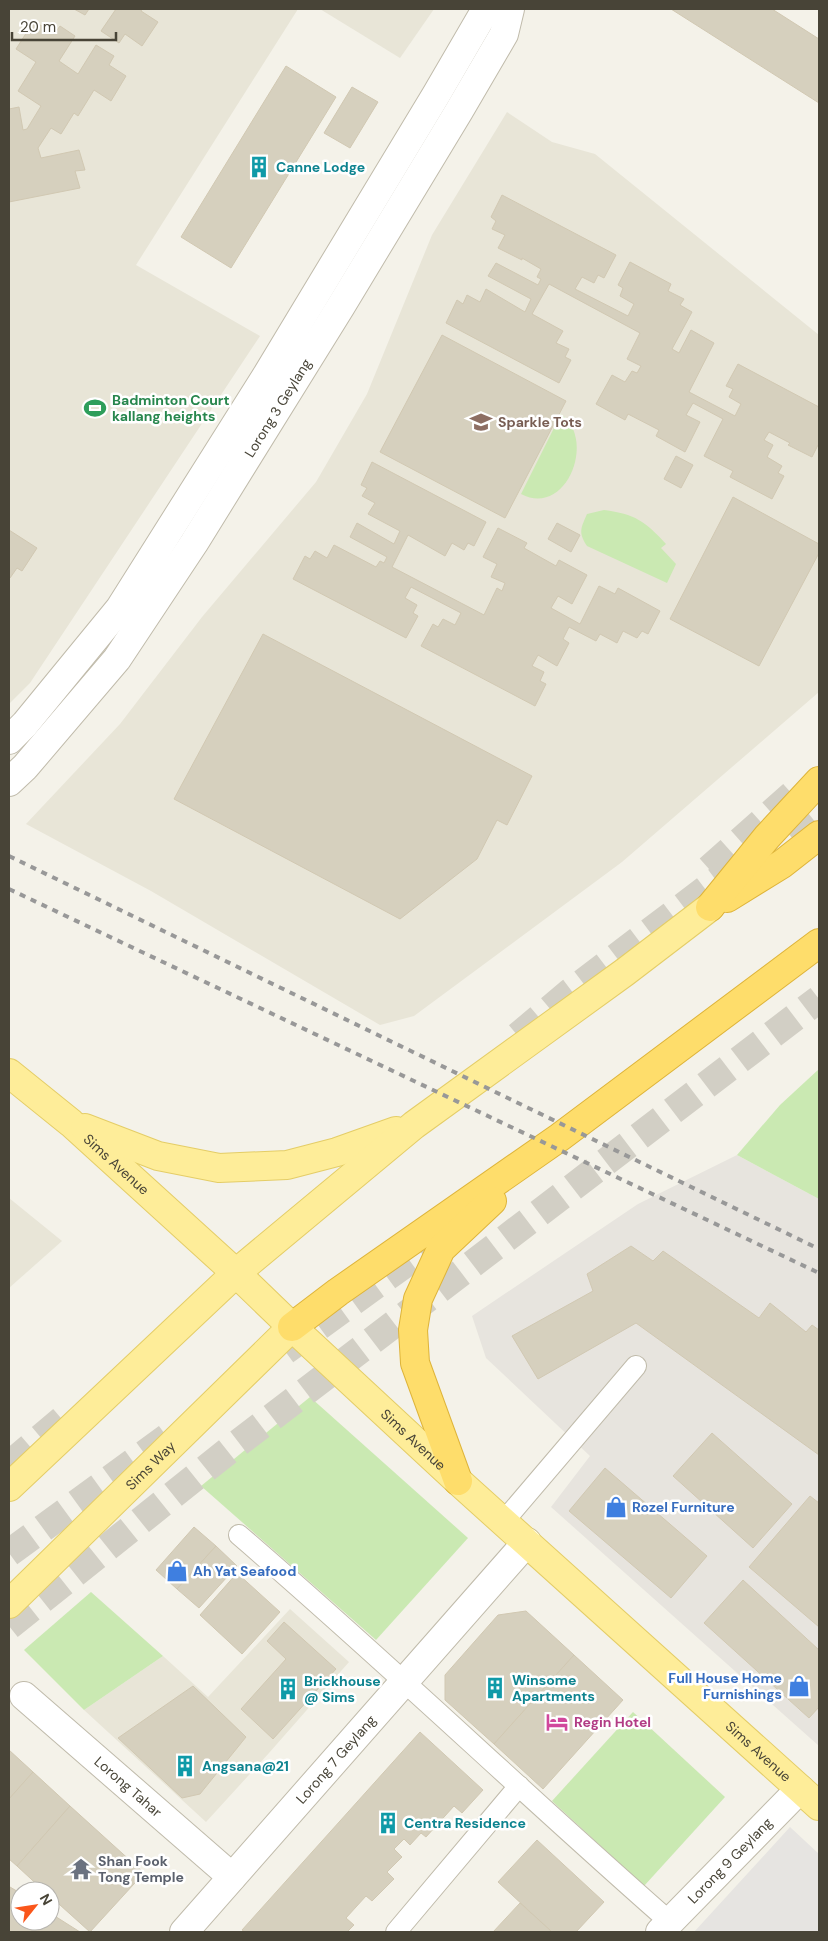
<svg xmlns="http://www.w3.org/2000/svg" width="828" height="1941" viewBox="0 0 828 1941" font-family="'DM Sans',sans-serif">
	<rect width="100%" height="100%" fill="#f4f2e9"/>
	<!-- residential -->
	<g fill="#e8e5d7">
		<path d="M9,9H298L136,265L260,336L30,683L9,704Z"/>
		<path d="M320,9H434L400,58Z"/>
		<path d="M507,112L552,142L595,154L819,335V692L622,862L414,1016L380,1025L151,891L26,824L120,724L202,617L316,482L367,394L432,235Z"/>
		<path d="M9,1198L62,1241L9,1288Z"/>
		<path d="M290,1609L349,1662L269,1753L206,1822L84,1710L163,1656L208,1697Z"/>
	</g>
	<!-- industrial -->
	<path fill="#e7e4de" d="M737,1155L819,1199V1746L551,1507L590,1456L486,1358L472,1316L638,1204Z"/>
	<!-- green -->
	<g fill="#cae9b2">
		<path d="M561,414C597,440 566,518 521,494Z"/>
		<path d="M604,510C635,514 645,521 666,544L661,548L676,564L667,583L587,546C578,532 581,528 587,514Z"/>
		<path d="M819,1069V1199L737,1155L780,1105Z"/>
		<path d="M310,1397L468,1538L376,1640L201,1486Z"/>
		<path d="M91,1592L163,1656L84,1710L24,1650Z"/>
		<path d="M633,1712L725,1797L644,1886L552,1801Z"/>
	</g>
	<!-- parking -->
	<path fill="#e6e4e1" d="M790,1827L819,1854V1932H694Z"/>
	<!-- building -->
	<g fill="#d6d0be" stroke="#d1c8b2">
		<path d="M74,9H89L85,15Z"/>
		<path d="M116,9H142L141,11L158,22L142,46L125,34L119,43L101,31Z"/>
		<path d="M671,9H772L819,39V103Z"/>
		<path d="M34,21L54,34L60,26L75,36L59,61L78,74L96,45L114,56L109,65L126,76L111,101L94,90L78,116L74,113L61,134L51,128L38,148L41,158L79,150L85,170L75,171L80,188L9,202V109L19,107L23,130L27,129L41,106L18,91L36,62L16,49Z"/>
		<path d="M286,66L336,97L231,268L181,237Z"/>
		<path d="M352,87L378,102L350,148L324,133Z"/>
		<path d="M502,195L616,255L604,278L598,275L594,283L582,277L575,289L628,316L634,304L620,296L623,288L618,285L630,262L671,284L668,291L684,299L680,305L692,312L672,349L679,353L691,330L714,343L689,392L735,416L741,404L729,397L733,389L726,386L738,364L819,407V445H818L812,457L788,445L790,443L769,432L764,440L773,445L767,457L782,466L778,473L784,476L772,499L730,477L733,471L704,456L723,419L693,403L686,415L700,422L685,452L656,436L659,430L628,414L625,420L596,404L612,375L625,382L632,371L637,373L641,366L627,359L640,333L549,284L532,314L563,331L556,343L569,349L565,357L571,360L559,383L446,323L457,300L463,304L467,295L480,302L486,289L525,312L531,299L488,276L496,263L538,285L541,279L537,277L541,269L522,258V260L498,248L505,235L492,229L496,221L491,217Z"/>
		<path d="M442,335L566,401L505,518L380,452Z"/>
		<path d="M676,456L693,465L681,488L664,479Z"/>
		<path d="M372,462L486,522L474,546L468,543L464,550L452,543L445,556L408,535L392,567L484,615L497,588L502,591L505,583L491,577L497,564L483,557L498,528L527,543L524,548L556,566L559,560L587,575L572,604L558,596L551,608L580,624L599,586L615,594L618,588L660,611L648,634L642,631L637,638L623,631L617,643L600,634L596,641L569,627L563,639L569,643L557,666L538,655L532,666L544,672L540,681L546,684L535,706L421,646L433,624L438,627L443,619L455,625L461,613L411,587L405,598L417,605L413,613L418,616L406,638L293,579L305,556L310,559L315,551L327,558L334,545L376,567L380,561L384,563L387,557L350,537L357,523L394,544L400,531L368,514L375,503L362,496L367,488L361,485Z"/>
		<path d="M733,497L819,544V553L759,666L670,619Z"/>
		<path d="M557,523L580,535L571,552L548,539Z"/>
		<path d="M9,530L37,548L22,571L17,568L10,578L9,577Z"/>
		<path d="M263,634L532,776L507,825L497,820L477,859L400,919L174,799Z"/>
		<path d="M631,1246L653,1261L663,1251L759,1318L770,1303L806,1332L812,1325L819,1330V1455L636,1323L538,1379L512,1336L593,1291L587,1274Z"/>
		<path d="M712,1433L792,1504L753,1548L673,1476Z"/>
		<path d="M605,1468L707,1556L671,1598L569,1511Z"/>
		<path d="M810,1496L819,1503V1627L749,1567Z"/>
		<path d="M194,1527L216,1546L177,1589L156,1570Z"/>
		<path d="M216,1546L237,1566L199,1608L177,1589Z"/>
		<path d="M237,1573L280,1612L242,1654L200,1615Z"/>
		<path d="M743,1580L819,1650V1707L809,1718L704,1623Z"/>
		<path d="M526,1611L574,1655L494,1744L445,1700V1675L498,1615Z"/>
		<path d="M284,1622L336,1669L273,1739L241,1709L286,1659L267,1641Z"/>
		<path d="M574,1655L623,1700L543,1789L494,1744Z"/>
		<path d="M193,1686L246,1737L200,1794L182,1798L118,1738Z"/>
		<path d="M420,1732L483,1790L462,1813L454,1806L426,1837L421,1833L410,1845L404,1839L394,1849L402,1857L387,1872L394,1879L372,1901L366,1896L346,1918L354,1925L347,1932H245L242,1930Z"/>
		<path d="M9,1750L33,1772L9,1799Z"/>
		<path d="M33,1772L70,1806L17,1866L9,1859V1799Z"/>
		<path d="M70,1806L144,1873L90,1932L50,1896V1891H44L17,1866Z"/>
		<path d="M537,1840L604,1902L576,1932H552L498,1882Z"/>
		<path d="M10,1887L20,1893V1921H50V1913L80,1932H9Z"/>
		<path d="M520,1903L552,1932H493Z"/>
	</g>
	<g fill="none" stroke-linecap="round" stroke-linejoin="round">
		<!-- highway-tunnel -->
		<g stroke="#d2cfc5" stroke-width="28" stroke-dasharray="28 14" stroke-linecap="butt">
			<path d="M785,829L819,802"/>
			<path d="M709,869L794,793"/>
			<path d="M518,1036L569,993L739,864"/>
			<path d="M285,1351L456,1227"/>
			<path d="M9,1465L70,1413"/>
			<path d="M9,1553L169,1436"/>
			<path d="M9,1626L233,1447L819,999"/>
		</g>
		<!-- lane casing -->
		<g stroke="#c0bbab" stroke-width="22">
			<g id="lane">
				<path d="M504,1521L636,1366"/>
				<path d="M239,1535C386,1661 525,1795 670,1922"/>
				<path d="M396,1932L519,1786"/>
			</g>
		</g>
		<!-- street casing -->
		<g stroke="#c0bbab" stroke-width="30">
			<g id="street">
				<path d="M9,740L25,724L120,608L265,378L436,95L482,16L494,9"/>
				<path id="s1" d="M9,782L25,767L117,659L194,543L341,306L459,111L504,34L510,9"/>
				<path id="s2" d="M24,1696L232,1877"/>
				<path id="s3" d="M184,1932L527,1542"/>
				<path id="s4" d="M660,1932L800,1789"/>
			</g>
		</g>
		<!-- primary casing -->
		<g stroke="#e4cd67" stroke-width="30">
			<g id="primary">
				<path id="s5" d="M9,1073L71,1123L236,1273L292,1327L458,1481L819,1806"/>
				<path d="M85,1128L158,1156L219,1168L287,1165L337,1152L396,1131"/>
				<path d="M9,1487L236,1273L414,1125L625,972L710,907"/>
				<path id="s6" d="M9,1604L292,1327"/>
			</g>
		</g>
		<!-- highway casing -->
		<g stroke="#deb43a" stroke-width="30">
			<g id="highway">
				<path d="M727,898L782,864L819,835"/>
				<path d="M710,907L767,837L819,781"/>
				<path d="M292,1327L338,1292L560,1137L819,943"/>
				<path d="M458,1481L415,1363L413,1330L418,1299L441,1249L492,1201"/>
			</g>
		</g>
		<!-- lane -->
		<use href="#lane" stroke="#fff" stroke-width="20"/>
		<!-- street -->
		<use href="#street" stroke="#fff" stroke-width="28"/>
		<!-- primary -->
		<use href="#primary" stroke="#feed99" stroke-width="28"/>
		<!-- highway -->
		<use href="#highway" stroke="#fedd6b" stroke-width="28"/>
		<!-- rail -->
		<g stroke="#989898" stroke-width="4" stroke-dasharray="6 6" stroke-linecap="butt">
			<path d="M9,856L819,1249"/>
			<path d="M9,889L819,1273"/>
		</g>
	</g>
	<!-- icons -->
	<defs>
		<g id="building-bare" transform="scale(1.725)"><path d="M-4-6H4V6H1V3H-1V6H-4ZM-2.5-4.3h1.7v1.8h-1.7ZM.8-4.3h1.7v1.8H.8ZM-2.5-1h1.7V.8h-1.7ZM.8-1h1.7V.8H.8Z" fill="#0f9aa8" stroke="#fff" stroke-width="2.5" paint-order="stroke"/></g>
		<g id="stadium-bare" transform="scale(1.725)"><path d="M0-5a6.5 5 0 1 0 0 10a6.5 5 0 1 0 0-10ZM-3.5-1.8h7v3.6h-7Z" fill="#2e9e5b" stroke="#fff" stroke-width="2.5" paint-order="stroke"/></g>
		<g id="school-bare" transform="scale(1.725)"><path d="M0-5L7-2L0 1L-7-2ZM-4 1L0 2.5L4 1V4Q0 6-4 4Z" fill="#8d6e63" stroke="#fff" stroke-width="2.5" paint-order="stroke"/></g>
		<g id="shop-bare" transform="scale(1.725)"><path d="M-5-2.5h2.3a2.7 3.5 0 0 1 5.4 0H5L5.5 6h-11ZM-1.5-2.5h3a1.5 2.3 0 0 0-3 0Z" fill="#3f7fe0" stroke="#fff" stroke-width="2.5" paint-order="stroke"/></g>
		<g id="hotel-bare" transform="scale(1.725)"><path d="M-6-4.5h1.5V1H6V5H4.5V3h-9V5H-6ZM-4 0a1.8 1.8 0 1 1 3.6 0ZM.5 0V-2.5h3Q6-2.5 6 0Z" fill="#d1479c" stroke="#fff" stroke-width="2.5" paint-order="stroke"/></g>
		<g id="temple-bare" transform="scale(1.725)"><path d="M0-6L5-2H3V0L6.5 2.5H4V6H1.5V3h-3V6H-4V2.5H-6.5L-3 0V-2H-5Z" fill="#6b7280" stroke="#fff" stroke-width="2.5" paint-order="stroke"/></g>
	</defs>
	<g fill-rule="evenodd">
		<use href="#building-bare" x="259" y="167"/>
		<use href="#stadium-bare" x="95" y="408"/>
		<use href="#school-bare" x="481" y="422"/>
		<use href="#shop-bare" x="616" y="1507"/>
		<use href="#shop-bare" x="177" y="1571"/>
		<use href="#shop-bare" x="799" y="1686"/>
		<use href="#building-bare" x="495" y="1688"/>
		<use href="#building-bare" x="288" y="1689"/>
		<use href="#hotel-bare" x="557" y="1722"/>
		<use href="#building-bare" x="185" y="1766"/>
		<use href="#building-bare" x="388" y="1823"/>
		<use href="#temple-bare" x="81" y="1869"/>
	</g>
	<g text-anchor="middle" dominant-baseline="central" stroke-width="5" stroke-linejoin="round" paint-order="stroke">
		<!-- culture labels -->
		<g font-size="14" font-weight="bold" fill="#0d838f" stroke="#fff" text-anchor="start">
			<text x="276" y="167">Canne Lodge</text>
			<text x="512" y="1680">Winsome<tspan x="512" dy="16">Apartments</tspan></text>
			<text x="304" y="1681">Brickhouse<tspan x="304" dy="16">@ Sims</tspan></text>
			<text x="202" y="1766">Angsana@21</text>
			<text x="404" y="1823">Centra Residence</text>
		</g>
		<!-- leisure labels -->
		<g font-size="14" font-weight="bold" fill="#27864d" stroke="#fff" text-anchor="start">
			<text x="112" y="400">Badminton Court<tspan x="112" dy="16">kallang heights</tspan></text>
		</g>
		<!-- street labels -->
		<g font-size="14" fill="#484437" stroke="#fff">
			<text stroke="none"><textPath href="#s1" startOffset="462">Lorong 3 Geylang</textPath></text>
			<text stroke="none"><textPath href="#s5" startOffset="141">Sims Avenue</textPath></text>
			<text stroke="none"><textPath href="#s5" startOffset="546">Sims Avenue</textPath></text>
			<text stroke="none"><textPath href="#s6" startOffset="198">Sims Way</textPath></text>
			<text stroke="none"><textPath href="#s5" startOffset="1011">Sims Avenue</textPath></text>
			<text stroke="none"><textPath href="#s3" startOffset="230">Lorong 7 Geylang</textPath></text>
			<text stroke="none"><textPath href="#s2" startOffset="138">Lorong Tahar</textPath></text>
			<text stroke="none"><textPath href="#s4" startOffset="100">Lorong 9 Geylang</textPath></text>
		</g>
		<!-- education labels -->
		<g font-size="14" font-weight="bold" fill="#785e54" stroke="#fff" text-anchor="start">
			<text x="498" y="422">Sparkle Tots</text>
		</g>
		<!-- shop labels -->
		<g font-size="14" font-weight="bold" fill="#366cbe" stroke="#fff" text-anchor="start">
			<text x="632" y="1507">Rozel Furniture</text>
			<text x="193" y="1571">Ah Yat Seafood</text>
			<text x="782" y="1678" text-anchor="end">Full House Home<tspan x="782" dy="16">Furnishings</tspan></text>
		</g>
		<!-- hotel labels -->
		<g font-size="14" font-weight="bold" fill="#b23c85" stroke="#fff" text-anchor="start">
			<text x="574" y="1722">Regin Hotel</text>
		</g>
		<!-- worship labels -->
		<g font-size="14" font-weight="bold" fill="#5b616d" stroke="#fff" text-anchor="start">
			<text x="98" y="1861">Shan Fook<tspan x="98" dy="16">Tong Temple</tspan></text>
		</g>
	</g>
	<!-- border -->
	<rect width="828" height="1941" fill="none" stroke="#484437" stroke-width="20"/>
	<!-- north arrow -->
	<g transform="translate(35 1906) rotate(60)"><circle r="24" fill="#ffffff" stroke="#b6b4af"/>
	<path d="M0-4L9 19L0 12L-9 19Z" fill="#fa561b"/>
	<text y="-8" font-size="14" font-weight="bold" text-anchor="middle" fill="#484437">N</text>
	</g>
	<!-- scale -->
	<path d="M12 32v8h104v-8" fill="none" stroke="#484437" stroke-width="2.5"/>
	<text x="20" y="32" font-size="15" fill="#484437" stroke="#ffffff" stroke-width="4" paint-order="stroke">20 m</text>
</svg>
